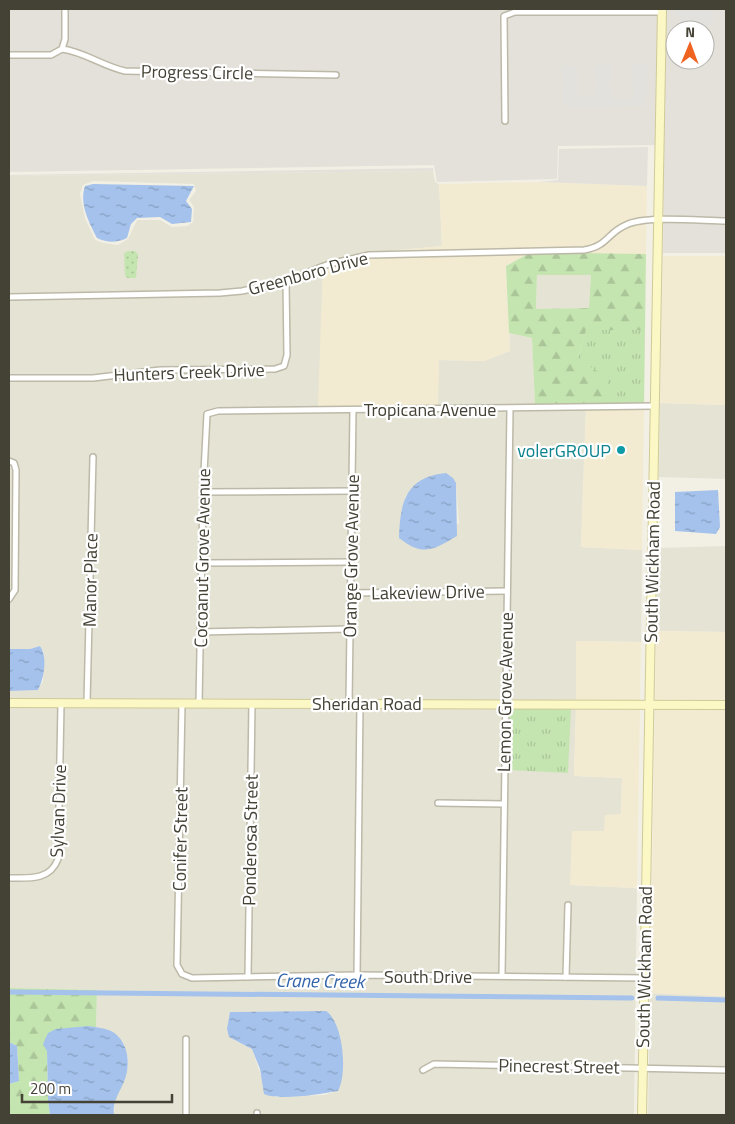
<svg xmlns="http://www.w3.org/2000/svg" width="735" height="1124" viewBox="0 0 735 1124" font-family="'Titillium Web',sans-serif">
	<defs>
		<pattern id="grass-tufts" width="24" height="20" patternUnits="userSpaceOnUse" patternTransform="scale(1.25)"><rect width="24" height="20" fill="#c4e4b0"/><path d="M3 7l-1-3M5 7V3M7 7l1-3M15 17l-1-3M17 17v-4M19 17l1-3" fill="none" stroke="#aac598"/></pattern>
		<pattern id="forest-firs" width="22" height="20" patternUnits="userSpaceOnUse" patternTransform="scale(1.25)"><rect width="22" height="20" fill="#c4e4b0"/><path d="M5 1l3.5 6h-7zM16 11l3.5 6h-7z" fill="#aac598"/></pattern>
		<pattern id="park-dots" width="8" height="8" patternUnits="userSpaceOnUse" patternTransform="scale(1.25)"><rect width="8" height="8" fill="#c4e4b0"/><path d="M2 2h.1M6 6h.1" fill="none" stroke="#aac598" stroke-width="1.8" stroke-linecap="round"/></pattern>
		<pattern id="water-ripples" width="26" height="14" patternUnits="userSpaceOnUse" patternTransform="scale(1.25)"><rect width="26" height="14" fill="#a4c2ec"/><path d="M2 4q2-2 4 0t4 0M15 11q2-2 4 0t4 0" fill="none" stroke="#879fc0"/></pattern>
	</defs>
	<rect width="100%" height="100%" fill="#f2f0e5"/>
	<!-- residential -->
	<g fill="#e5e3d4" fill-rule="evenodd">
		<path d="M433,171L435,182L439,184L442,246L358,254L438,407V360L484,361L510,351L509,333L532,338L535,406H586L581,547L642,550L641,642L576,641V701L90,699L95,454H91L85,699L9,700V691L38,690L43,681L44,652L40,646L30,649H9V176ZM93,181L194,184L196,191L189,200L194,207L193,222L187,226L172,227L160,220H137L128,239L118,245L103,243L95,240L85,218L80,194L83,185ZM456,483L459,524L400,521L406,495Z"/>
		<path d="M537,275H591L589,308L536,309Z"/>
		<path d="M660,403L726,405V479L659,477Z"/>
		<path d="M726,546V632L656,631L657,548Z"/>
		<path d="M87,705L576,707L574,776L622,778L621,814L604,831L570,885L637,888L634,1115H114L115,1096L128,1068V1058L123,1042L111,1031L96,1028L97,990L9,988V706L61,707ZM326,1011L342,1048L343,1070L338,1091L324,1095L276,1097L261,1076L252,1049L234,1040L230,1012Z"/>
		<path d="M650,993L726,996V1115H648Z"/>
	</g>
	<!-- commercial -->
	<g fill="#f3ebd1">
		<path d="M539,182L647,186L646,254L526,255L506,266L510,351L484,361L439,360L438,408L318,407L323,261L358,254L442,246L439,184Z"/>
		<path d="M663,256H726V405L660,403Z"/>
		<path d="M586,406L644,407L642,550L581,547Z"/>
		<path d="M656,631L726,632V702L655,701Z"/>
		<path d="M576,641L641,642L640,701H576Z"/>
		<path d="M576,707H640L637,888L570,885L572,831H604L605,815L621,814L622,778L574,776Z"/>
		<path d="M655,707H726V996L650,993Z"/>
	</g>
	<!-- industrial -->
	<g fill="#e4e1da" fill-rule="evenodd">
		<path d="M9,9H726V253H663L664,145L558,146L557,179L437,182L434,165L9,172ZM675,30H705V60H675Z"/>
		<path d="M648,147L647,186L539,182L558,180L559,149Z"/>
		<path d="M433,168V171L9,176V175Z"/>
	</g>
	<!-- grass -->
	<g fill="url(#grass-tufts)">
		<path d="M586,329L645,330L644,407L608,406L578,358Z"/>
		<path d="M510,708H571L568,773L507,770V711Z"/>
	</g>
	<!-- forest -->
	<g fill="url(#forest-firs)" fill-rule="evenodd">
		<path d="M573,253L646,254L645,330H586L578,358L607,378L608,406H535L532,338L509,333L506,266L526,255ZM537,275H591L589,308L536,309Z"/>
		<path d="M9,988L97,990L96,1028L88,1026L47,1051L48,1100L50,1115H9V1084L19,1081L17,1046L9,1042Z"/>
	</g>
	<!-- park -->
	<path fill="url(#park-dots)" d="M128,251H135L138,254L136,278H128L125,276L124,253Z"/>
	<!-- parking -->
	<g fill="#e3e1dd">
		<path d="M675,9H713V26H680V17L675,16Z"/>
		<path d="M611,65V80L606,82L611,83V98H608L613,100L636,99L634,98L633,83L636,82L633,80V65H647V79L642,80L647,82V95L643,97L646,106L566,107V104H562V85H566V82H562V66H577V96L572,98L576,101L578,97H593L594,101L600,99L596,97V83L600,82L596,81L595,66Z"/>
	</g>
	<!-- water -->
	<g fill="url(#water-ripples)">
		<path d="M93,184L194,186L186,201L192,209L191,222L172,224L160,217L137,218L131,224L127,238C116,243 108,243 97,238C89,222 79,204 85,186Z"/>
		<path d="M446,473L453,478L456,483L457,536C433,550 423,557 399,538C400,502 406,477 446,473Z"/>
		<path d="M718,490L720,527L716,534L675,531V492Z"/>
		<path d="M40,646C48,657 44,679 38,690L9,691V649H30Z"/>
		<path d="M326,1011C343,1022 348,1073 338,1091C321,1094 280,1101 264,1094L260,1069L252,1049L229,1037L227,1029L230,1012Z"/>
		<path d="M88,1026C95,1027 104,1028 111,1031C128,1040 131,1063 125,1079C120,1093 112,1100 114,1115H50L48,1100L47,1051L43,1044L48,1033L56,1029Z"/>
		<path d="M9,1042L17,1046L19,1081L9,1084Z"/>
	</g>
	<g fill="none" stroke-linecap="round" stroke-linejoin="round">
		<!-- canal -->
		<g stroke="#a4c2ec" stroke-width="5">
			<path d="M9,992L632,998"/>
			<path d="M658,998L726,1000"/>
		</g>
		<!-- street casing -->
		<g stroke="#bdb9a8" stroke-width="8">
			<g id="street">
				<path d="M62,49C85,52 102,66 125,71L336,75"/>
				<path d="M9,55H51L62,49L65,39V9"/>
				<path d="M505,121L504,16L515,12H662"/>
				<path d="M9,297L220,293L242,291L286,281L329,264L369,255L584,250C608,246 607,233 626,225C646,215 702,221 726,221"/>
				<path d="M9,378H93L160,370L275,369L284,366L287,355L286,281"/>
				<path d="M9,461L14,463L16,470L15,590L9,599"/>
				<path d="M203,492L352,491"/>
				<path d="M201,563L351,562"/>
				<path d="M350,593L507,591"/>
				<path d="M200,632L349,629"/>
				<path d="M87,702L93,457"/>
				<path d="M182,703L177,965L182,974L192,978L357,975L644,978"/>
				<path d="M199,703L203,492L207,414L218,411L654,406"/>
				<path d="M349,703L353,410"/>
				<path d="M438,803L504,804"/>
				<path d="M9,878C28,878 50,881 58,859L61,704"/>
				<path d="M357,975L360,704"/>
				<path d="M502,976L510,409"/>
				<path d="M248,977L252,703"/>
				<path d="M566,977L568,905"/>
				<path d="M423,1070L434,1064L726,1070"/>
				<path d="M257,1113V1115"/>
				<path d="M186,1115V1039"/>
			</g>
		</g>
		<!-- secondary casing -->
		<g stroke="#cfca97" stroke-width="10">
			<g id="secondary">
				<path d="M9,703L726,705"/>
				<path d="M642,1115L662,9"/>
			</g>
		</g>
		<!-- street -->
		<use href="#street" stroke="#fff" stroke-width="5"/>
		<!-- secondary -->
		<use href="#secondary" stroke="#fcf8c6" stroke-width="8"/>
	</g>
	<!-- markers -->
	<circle fill="#0f9aa8" stroke="#fff" stroke-width="2" cx="621" cy="450" r="5"/>
	<g text-anchor="middle" dominant-baseline="central" stroke-width="4.5" stroke-linejoin="round" paint-order="stroke">
		<!-- street labels -->
		<g font-size="18" fill="#444135" stroke="#fff">
			<text transform="translate(197 72) rotate(1)">Progress Circle</text>
			<text transform="translate(308 273) rotate(-15)">Greenboro Drive</text>
			<text transform="translate(189 372) rotate(-2)">Hunters Creek Drive</text>
			<text x="430" y="409">Tropicana Avenue</text>
			<text transform="translate(351 556) rotate(-89)">Orange Grove Avenue</text>
			<text transform="translate(202 558) rotate(-89)">Cocoanut Grove Avenue</text>
			<text transform="translate(652 562) rotate(-89)">South Wickham Road</text>
			<text transform="translate(90 580) rotate(-89)">Manor Place</text>
			<text transform="translate(428 592) rotate(-1)">Lakeview Drive</text>
			<text transform="translate(505 692) rotate(-89)">Lemon Grove Avenue</text>
			<text x="367" y="703">Sheridan Road</text>
			<text transform="translate(58 811) rotate(-88)">Sylvan Drive</text>
			<text transform="translate(180 839) rotate(-89)">Conifer Street</text>
			<text transform="translate(250 840) rotate(-89)">Ponderosa Street</text>
			<text transform="translate(644 967) rotate(-89)">South Wickham Road</text>
			<text x="428" y="976">South Drive</text>
			<text transform="translate(559 1066) rotate(1)">Pinecrest Street</text>
		</g>
		<!-- culture labels -->
		<g font-size="18" fill="#0d838f" stroke="#fff" text-anchor="end">
			<text x="611" y="450">volerGROUP</text>
		</g>
		<!-- water labels -->
		<g font-size="19" font-style="italic" fill="#3464aa" stroke="#fff">
			<text transform="translate(320 980) rotate(1)">Crane Creek</text>
		</g>
	</g>
	<!-- border -->
	<rect width="735" height="1124" fill="none" stroke="#444135" stroke-width="20"/>
	<!-- north arrow -->
	<g transform="translate(690 45) rotate(1)"><circle r="24" fill="#ffffff" stroke="#b4b3ae"/>
	<path d="M0-4L9 19L0 12L-9 19Z" fill="#ef6220"/>
	<text y="-8" font-size="14" font-weight="bold" text-anchor="middle" fill="#444135">N</text>
	</g>
	<!-- scale -->
	<path d="M22 1094v8h150v-8" fill="none" stroke="#444135" stroke-width="2.5"/>
	<text x="30" y="1094" font-size="15" fill="#444135" stroke="#ffffff" stroke-width="4" paint-order="stroke">200 m</text>
</svg>
